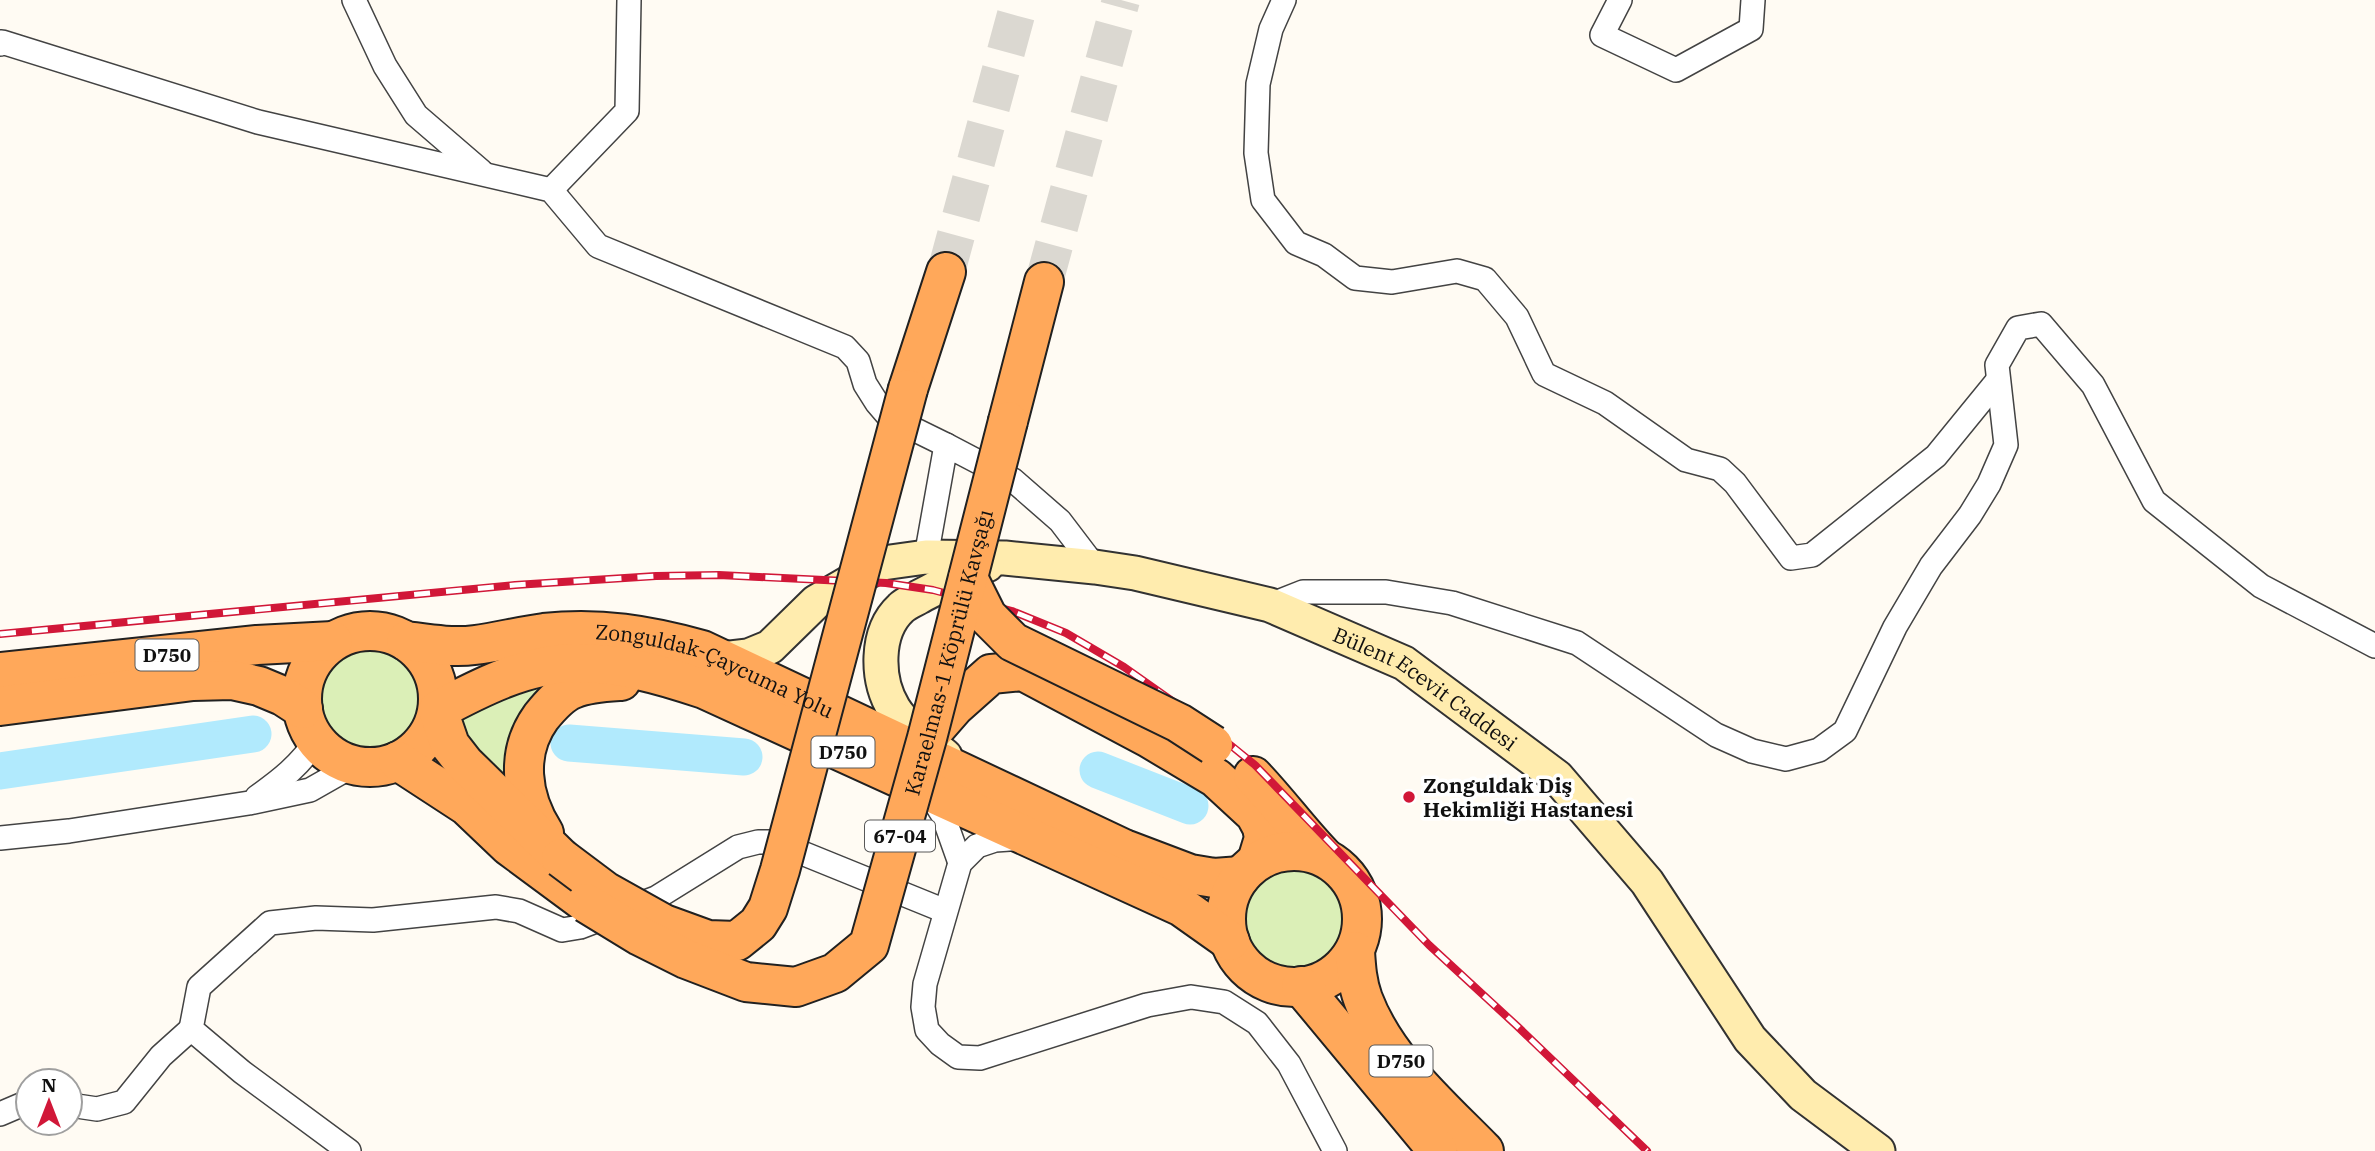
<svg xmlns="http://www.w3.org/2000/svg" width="2375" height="1151" viewBox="0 0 2375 1151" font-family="'IBM Plex Serif',serif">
	<rect width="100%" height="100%" fill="#fffbf3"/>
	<!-- green -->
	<g fill="#dbefb7">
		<circle cx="370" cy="699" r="63"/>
		<path d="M538,681L547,687C507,715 513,745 509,788L474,753L458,714Z"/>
		<circle cx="1294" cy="919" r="63"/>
	</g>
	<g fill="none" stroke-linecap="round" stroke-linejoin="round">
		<!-- river -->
		<g stroke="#b1eafd" stroke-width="37">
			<path d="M569,743L744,757"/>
			<path d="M1098,770L1190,806"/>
			<path d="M0,771L253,734"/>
		</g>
		<!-- trunk-tunnel -->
		<g stroke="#dbd8d1" stroke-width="38" stroke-dasharray="38 19" stroke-linecap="butt">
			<path d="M946,272L1020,0"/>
			<path d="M1044,282L1121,0"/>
		</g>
		<!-- minor casing -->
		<g stroke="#434343" stroke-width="26">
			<g id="minor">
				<path d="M354,0L385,66L416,115L481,171"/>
				<path d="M1284,0L1271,29L1258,84L1256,153L1263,200L1296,243L1324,255L1355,278L1392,282L1457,271L1485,279L1517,317L1544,374L1605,403L1686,460L1720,469L1735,483L1791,558L1812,555L1936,456L1998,380"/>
				<path d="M1620,0L1602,35L1676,70L1751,29L1753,0"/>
				<path d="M0,44L2,42L258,122L551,190L598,246L845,347L858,361L865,384L877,403L889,417L946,445"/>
				<path d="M551,190L627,111L629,0"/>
				<path d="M926,557L946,445L1013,480L1060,521L1095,567"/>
				<path d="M1270,605L1303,592H1386L1452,603L1577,643L1716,735L1752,751L1786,759L1819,750L1845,731L1895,627L1931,566L1970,515L1989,484L2006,445L1997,365L2018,328L2041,324L2093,385L2154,501L2261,586L2375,646"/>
				<path d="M929,793L943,815L960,863"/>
				<path d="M257,797C281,780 300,765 316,741"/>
				<path d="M0,838L69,831L249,803L310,790L354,765"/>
				<path d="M1023,838L995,840L977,846L960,863L925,984L923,1007L927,1030L940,1044L958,1057L980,1058L1147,1005L1191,997L1224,1002L1257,1023L1289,1064L1335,1151"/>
				<path d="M70,1105L97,1109L124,1102L161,1056L191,1029"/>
				<path d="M0,1114L28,1102"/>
				<path d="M349,1151L242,1072L191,1029L199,987L270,923L316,918L373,920L496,907L519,911L562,930L580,927L656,898L738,847L758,842H775L945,911"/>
			</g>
		</g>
		<!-- secondary casing -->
		<g stroke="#323232" stroke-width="37">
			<g id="secondary">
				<path id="s1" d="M722,659L748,656L770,647L816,602L883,563L926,557L1005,558L1095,567L1135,573L1270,605L1404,663L1557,777L1647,882L1750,1039L1803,1095L1878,1151"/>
				<path d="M945,756C928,742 906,728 894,709C876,680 875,632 901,608C905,604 914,600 919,597C942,585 963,573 987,565"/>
			</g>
		</g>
		<!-- trunk casing -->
		<g stroke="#212121" stroke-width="42">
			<g id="trunk">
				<path d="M908,389L946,272"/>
				<path d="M1008,421L1044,282"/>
				<circle cx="370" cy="699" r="68"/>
				<path id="s2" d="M406,641C429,644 452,648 475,645C498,642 521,636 544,633C600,627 648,635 702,650L1124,849L1190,874L1214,878L1241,876"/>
				<path d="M0,672L257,645L333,641"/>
				<path d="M0,706L193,681L232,680L259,686L283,696L303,709"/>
				<path d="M927,738L955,706L991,674L1023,671L1149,738L1216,778L1255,814L1262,827L1264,838L1257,861"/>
				<path d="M398,761L467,806L509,846L586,903"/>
				<path d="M1253,776C1278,802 1298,830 1323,856"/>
				<path d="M544,833C521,797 515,753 541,717C550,706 560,694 573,689C587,683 606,682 621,681"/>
				<circle cx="1294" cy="919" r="68"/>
				<path d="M561,858L464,763L450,745L438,710C479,688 526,664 573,663C618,662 663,675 704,689L1182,907L1230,941"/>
				<path d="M1355,951C1356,967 1357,983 1363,999C1386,1060 1440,1106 1484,1151"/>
				<path d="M1301,986L1438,1151"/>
			</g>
		</g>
		<!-- minor -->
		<use href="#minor" stroke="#fff" stroke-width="23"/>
		<!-- secondary -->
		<use href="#secondary" stroke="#ffecae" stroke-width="33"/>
		<!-- trunk -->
		<use href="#trunk" stroke="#ffa85a" stroke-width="38"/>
		<!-- rail casing -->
		<g stroke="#d11738" stroke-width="8">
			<path id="rail" d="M0,634L515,585L656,576L719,575L886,583L933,590L1012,611L1066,633L1124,667L1202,722L1255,765L1429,945L1517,1026L1647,1151"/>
		</g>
		<!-- rail -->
		<use href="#rail" stroke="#fff" stroke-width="5" stroke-dasharray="16" stroke-linecap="butt"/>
		<!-- trunk-bridge casing -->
		<g stroke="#212121" stroke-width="42" stroke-linecap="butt">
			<g id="trunk-bridge">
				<path d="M968,578L987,616L1013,642L1179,723L1213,745"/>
				<path d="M561,858L605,891L664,924L708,940L737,941L758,924L768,908L780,870L908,389"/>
				<path id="s3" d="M586,903L640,936L686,959L746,982L796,987L835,973L869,945L927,738L1008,421"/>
			</g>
		</g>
		<!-- trunk-bridge -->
		<use href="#trunk-bridge" stroke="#ffa85a" stroke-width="38"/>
	</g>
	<!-- markers -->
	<circle fill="#d11738" stroke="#fff" stroke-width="2.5" cx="1409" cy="797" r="7"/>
	<g text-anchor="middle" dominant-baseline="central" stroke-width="7" stroke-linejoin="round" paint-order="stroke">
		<!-- shield labels -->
		<g fill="#fff" stroke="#585858" stroke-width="2">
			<rect x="135.5" y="639.5" width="63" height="31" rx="5"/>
			<rect x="811.5" y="736.5" width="63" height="31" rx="5"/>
			<rect x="865" y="820.5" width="70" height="31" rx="5"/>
			<rect x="1369.5" y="1045.5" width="63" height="31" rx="5"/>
		</g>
		<g font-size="19" font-weight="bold" fill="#101010">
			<text x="167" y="655">D750</text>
			<text x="843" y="752">D750</text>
			<text x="900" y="836">67-04</text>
			<text x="1401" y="1061">D750</text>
		</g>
		<!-- street labels -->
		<g font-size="21" fill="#101010" stroke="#fff">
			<text stroke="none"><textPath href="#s3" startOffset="618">Karaelmas-1 Köprülü Kavşağı</textPath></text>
			<text stroke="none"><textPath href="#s2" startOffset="317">Zonguldak-Çaycuma Yolu</textPath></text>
			<text stroke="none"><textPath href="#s1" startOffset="761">Bülent Ecevit Caddesi</textPath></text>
		</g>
		<!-- poi labels -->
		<g font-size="21" font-weight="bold" fill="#101010" stroke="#fff" text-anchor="start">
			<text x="1423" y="785">Zonguldak Diş<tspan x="1423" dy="24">Hekimliği Hastanesi</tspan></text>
		</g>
	</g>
	<!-- north arrow -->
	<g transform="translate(49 1102)"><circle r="33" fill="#ffffff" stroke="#9f9f9f" stroke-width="2"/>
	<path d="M0-5L12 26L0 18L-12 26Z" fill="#d11738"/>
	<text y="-10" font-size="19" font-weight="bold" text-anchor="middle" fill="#101010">N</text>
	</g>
</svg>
